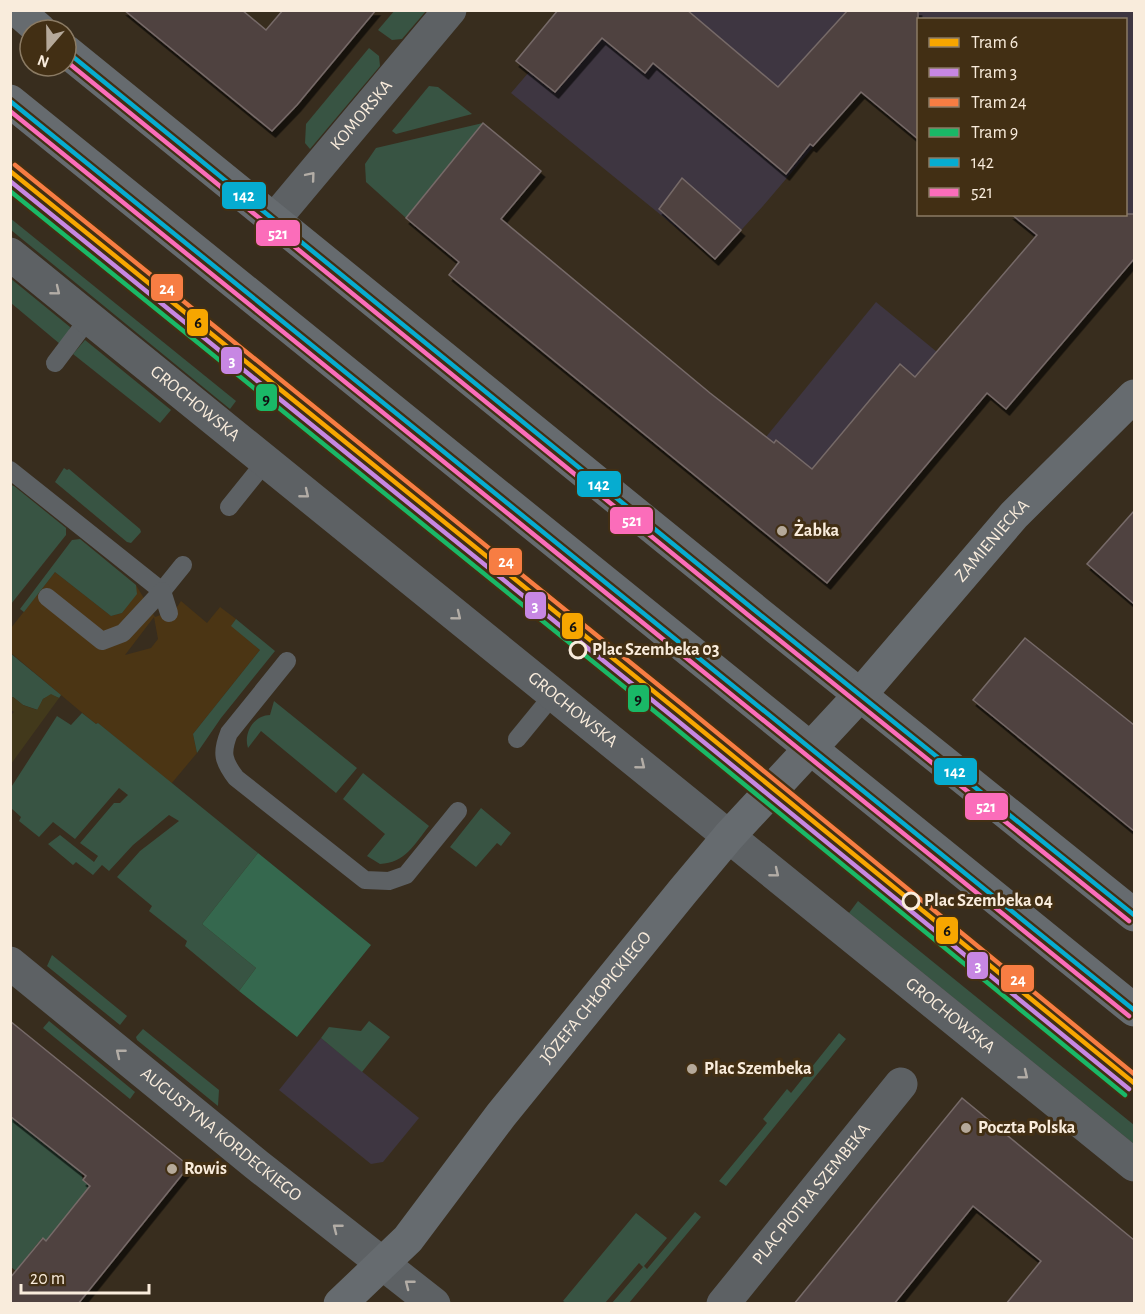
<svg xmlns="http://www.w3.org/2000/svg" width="1145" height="1314" viewBox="0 0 1145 1314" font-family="'Alegreya Sans',sans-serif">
	<defs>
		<filter id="shadow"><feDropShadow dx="3.5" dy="6" stdDeviation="0" flood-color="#0009"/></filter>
	</defs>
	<rect width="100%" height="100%" fill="#382d1e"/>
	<!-- commercial -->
	<g fill="#3e3641">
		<path d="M558,11H1134V258L1105,293L1011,215L1126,214V20H918V139L860,92L763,206L715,259L511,93L529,72L516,61Z"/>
		<path d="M876,302L987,393L830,580H827L766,437Z"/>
		<path d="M321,1038L419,1118L383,1162L371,1164L279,1090Z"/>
	</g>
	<!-- built -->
	<path fill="#4b3514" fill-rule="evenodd" d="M55,572L111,616L122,613L136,594V585L155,617L175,610L181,601L207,623L220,607L236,619L232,626L260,650L193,734L197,753L171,784L98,723L96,724L80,711L11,653V628ZM154,617L158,639L151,648L125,655Z"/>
	<!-- green -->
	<g fill="#385443">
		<path d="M395,10H426V11L402,39L392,40L378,30Z"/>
		<path d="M369,48L379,56L380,66L310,149L305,143L306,124Z"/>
		<path d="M429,86L438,87L472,114L396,134L392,131Z"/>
		<path d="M483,123L406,218L366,182L365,164L376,148Z"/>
		<path d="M10,218L236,401L230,409L11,230Z"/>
		<path d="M10,278L70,327L69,334L60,344L11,303Z"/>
		<path d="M85,340L171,410L160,423L73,354Z"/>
		<path d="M64,468L67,470L69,469L140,529L141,532L131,543L127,542L55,482Z"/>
		<path d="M11,485L14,486L66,528V535L11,604Z"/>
		<path d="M80,539L136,585L137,594L122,613L111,616L55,572L24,612L20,609L72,540Z"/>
		<path d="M236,619L275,651L221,718L197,753L193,734L260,650L231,626Z"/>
		<path d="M10,653L61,695L59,698L51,695L43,699L38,710L23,705L13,697L11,698Z"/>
		<path d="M274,701L357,768L336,793L261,731L248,748C243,733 254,715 270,715Z"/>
		<path d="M82,713L96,724L98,723L258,853L202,924L256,968L239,991L185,946L187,941L149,911L152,906L117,877L140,851L179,821L169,815L133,845L109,871L102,865L93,875L76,862L73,865L48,844L60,835L94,862L98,856L80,843L114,803H120L128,795L119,788L75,839L53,822L39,837L19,821L21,817L11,808L10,789L57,716L71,725Z"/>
		<path d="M363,773L429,826C414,845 405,863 380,864L367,856L385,834L343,799Z"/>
		<path d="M481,808L511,833L501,846L497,843L476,867L450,847Z"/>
		<path d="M858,901L1134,1125V1144L849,913Z"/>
		<path d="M52,955L127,1016L120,1025L47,966Z"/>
		<path d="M49,1021L135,1092L130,1099L43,1028Z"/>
		<path d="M369,1021L390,1037L362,1072L321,1038L329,1027L361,1031Z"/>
		<path d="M143,1029L219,1090L218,1106L137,1040L136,1037Z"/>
		<path d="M839,1033L846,1039L726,1186L719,1181L767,1123L763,1119L787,1089L791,1093Z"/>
		<path d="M11,1116L79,1161L83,1180L90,1186L46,1241L42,1238L29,1254L33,1257L16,1271L11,1267Z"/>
		<path d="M695,1212L701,1217L629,1303H612L643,1267L639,1263L605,1303H566L563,1301L636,1213L667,1238L644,1266L647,1269Z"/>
	</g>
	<!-- forest -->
	<path fill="#35684e" d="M258,853L371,945L297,1037L239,991L256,968L202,924Z"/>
	<!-- sand -->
	<path fill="#42391b" d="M51,694L59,698L11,764V715L14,712L11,710V698L13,697L23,705L37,710L43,699Z"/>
	<!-- building -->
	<g fill="#504241" stroke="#766a68" stroke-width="1.5" filter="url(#shadow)">
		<path d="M124,10H242L266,30L283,10H376L297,105L272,131Z"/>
		<path d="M558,10H687L778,87L848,10H918V139L861,92L813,146L810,144L786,174L653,63L645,73L602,38L555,92L516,61Z"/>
		<path d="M483,123L541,171L501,219L710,393L774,443L776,440L812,469L900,364L915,377L1037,235L1011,214H1134V259L1006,409L987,393L827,583L449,275L459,262L406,218Z"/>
		<path d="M682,178L741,230L715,259L659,209Z"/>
		<path d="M1134,511V604L1087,564Z"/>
		<path d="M1025,638L1134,725V831L973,700Z"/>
		<path d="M10,1021L189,1166L78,1304H10V1278L43,1238L46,1241L90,1186L83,1180L86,1176L10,1116Z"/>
		<path d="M962,1098L1134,1240V1304H1006L1041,1261L973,1206L894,1304H794Z"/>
	</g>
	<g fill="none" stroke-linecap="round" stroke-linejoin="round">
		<!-- lane -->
		<g stroke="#5d6164" stroke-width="18">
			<path d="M55,363L89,318"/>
			<path d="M10,470L162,591L183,565"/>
			<path d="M229,507L266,461"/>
			<path d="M47,597L102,641L123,633L162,591L169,613"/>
			<path d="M287,661L229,733C221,753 223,761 236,778L365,880L389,881L406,875L458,811"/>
			<path d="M517,739L553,695"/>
		</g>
		<!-- street -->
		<g stroke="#5d6164" stroke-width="33">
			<path id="s1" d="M273,221L450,10"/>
			<path id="s2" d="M10,254L1134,1165"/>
			<path id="s3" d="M10,963L257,1165L434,1304"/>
			<path id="s4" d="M723,1304L901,1084"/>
		</g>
		<!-- secondary -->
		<g stroke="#666b6f" stroke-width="33">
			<path d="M17,10L40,30"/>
			<path d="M66,51L758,613L1134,915"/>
			<path d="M10,101L1134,1010"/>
			<path id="s5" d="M340,1304L408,1239L501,1115L683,891L729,836L860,695L1014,515L1134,396"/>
		</g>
		<!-- bus-1 casing -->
		<g stroke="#422f14" stroke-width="9">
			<g id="bus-1">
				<path d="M66,51L758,613L1134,915"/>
				<path d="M10,101L1134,1010"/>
			</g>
		</g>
		<!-- bus-2 casing -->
		<g stroke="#422f14" stroke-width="9">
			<g id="bus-2">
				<path d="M66,61L753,619L1129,921"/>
				<path d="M10,111L1129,1016"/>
			</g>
		</g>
		<!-- bus-1 -->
		<use href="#bus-1" stroke="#06acd0" stroke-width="4.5"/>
		<!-- bus-2 -->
		<use href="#bus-2" stroke="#fb6dba" stroke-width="4.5"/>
		<!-- tram-1 casing -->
		<g stroke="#422f14" stroke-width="9">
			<path id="tram-1" d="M10,171L678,711L1134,1083"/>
		</g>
		<!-- tram-2 casing -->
		<g stroke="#422f14" stroke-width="9">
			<path id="tram-2" d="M10,181L673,717L1129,1089"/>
		</g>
		<!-- tram-3 casing -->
		<g stroke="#422f14" stroke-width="9">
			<path id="tram-3" d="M15,165L683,705L1134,1074"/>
		</g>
		<!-- tram-4 casing -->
		<g stroke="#422f14" stroke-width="9">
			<path id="tram-4" d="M10,191L669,723L1125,1095"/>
		</g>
		<!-- tram-1 -->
		<use href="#tram-1" stroke="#f7a600" stroke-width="4.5"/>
		<!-- tram-2 -->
		<use href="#tram-2" stroke="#c787e3" stroke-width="4.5"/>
		<!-- tram-3 -->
		<use href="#tram-3" stroke="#f77d43" stroke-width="4.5"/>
		<!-- tram-4 -->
		<use href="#tram-4" stroke="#1ab867" stroke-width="4.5"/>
	</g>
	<!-- one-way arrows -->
	<defs><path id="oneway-chevron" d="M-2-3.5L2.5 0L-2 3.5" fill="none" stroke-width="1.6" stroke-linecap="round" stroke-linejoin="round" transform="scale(1.5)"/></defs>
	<g stroke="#b3ada6">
		<use href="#oneway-chevron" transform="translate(311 176) rotate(-50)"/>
		<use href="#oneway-chevron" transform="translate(56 291) rotate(39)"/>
		<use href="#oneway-chevron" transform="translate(305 494) rotate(39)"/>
		<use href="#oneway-chevron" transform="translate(457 616) rotate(39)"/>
		<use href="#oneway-chevron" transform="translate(641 765) rotate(39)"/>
		<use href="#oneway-chevron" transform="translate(775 873) rotate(39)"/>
		<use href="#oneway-chevron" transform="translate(120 1053) rotate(-141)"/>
		<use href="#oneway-chevron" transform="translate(1024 1075) rotate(39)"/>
		<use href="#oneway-chevron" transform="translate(337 1228) rotate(-142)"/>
		<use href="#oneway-chevron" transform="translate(409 1284) rotate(-142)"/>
	</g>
	<!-- markers -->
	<g fill="#b5a99a" stroke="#422f14" stroke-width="2">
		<circle cx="782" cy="531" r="6"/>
		<circle cx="692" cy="1069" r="6"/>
		<circle cx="966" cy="1128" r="6"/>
		<circle cx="172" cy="1169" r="6"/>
	</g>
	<g fill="#422f14" stroke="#f9ecdc" stroke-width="3">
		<circle cx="578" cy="650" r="8"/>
		<circle cx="911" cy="901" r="8"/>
	</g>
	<g text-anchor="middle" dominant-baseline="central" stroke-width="6" stroke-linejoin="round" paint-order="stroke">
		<!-- street labels -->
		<g font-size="18" fill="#f9ecdc" stroke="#422f14">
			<text stroke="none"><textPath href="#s1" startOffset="138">KOMORSKA</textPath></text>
			<text stroke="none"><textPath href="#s2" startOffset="238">GROCHOWSKA</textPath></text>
			<text stroke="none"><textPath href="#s5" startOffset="1005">ZAMIENIECKA</textPath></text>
			<text stroke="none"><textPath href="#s2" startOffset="724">GROCHOWSKA</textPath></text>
			<text stroke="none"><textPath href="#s5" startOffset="400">JÓZEFA CHŁOPICKIEGO</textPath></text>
			<text stroke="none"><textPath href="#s2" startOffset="1210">GROCHOWSKA</textPath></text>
			<text stroke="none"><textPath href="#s3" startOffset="272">AUGUSTYNA KORDECKIEGO</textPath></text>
			<text stroke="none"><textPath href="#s4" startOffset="141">PLAC PIOTRA SZEMBEKA</textPath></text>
		</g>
		<!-- poi labels -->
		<g font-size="18" font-weight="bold" fill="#f9ecdc" stroke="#422f14" text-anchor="start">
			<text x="794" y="531">Żabka</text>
			<text x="704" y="1069">Plac Szembeka</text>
			<text x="978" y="1128">Poczta Polska</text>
			<text x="184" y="1169">Rowis</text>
		</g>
		<!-- stop labels -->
		<g font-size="18" font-weight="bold" fill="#f9ecdc" stroke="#422f14" text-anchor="start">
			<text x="592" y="650">Plac Szembeka 03</text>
			<text x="924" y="901">Plac Szembeka 04</text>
		</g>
	</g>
	<g stroke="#422f14" stroke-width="2">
		<rect x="221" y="181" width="46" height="29" rx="6" fill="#06acd0"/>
		<rect x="255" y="219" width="46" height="28" rx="6" fill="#fb6dba"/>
		<rect x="150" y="273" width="34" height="29" rx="6" fill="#f77d43"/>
		<rect x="186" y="308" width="23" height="29" rx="6" fill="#f7a600"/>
		<rect x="220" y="346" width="23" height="29" rx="6" fill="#c787e3"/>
		<rect x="255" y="383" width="23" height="29" rx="6" fill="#1ab867"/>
		<rect x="576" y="470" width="46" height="28" rx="6" fill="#06acd0"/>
		<rect x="609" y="506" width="45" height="29" rx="6" fill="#fb6dba"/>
		<rect x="488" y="547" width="35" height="29" rx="6" fill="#f77d43"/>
		<rect x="524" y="591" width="23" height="29" rx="6" fill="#c787e3"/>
		<rect x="561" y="612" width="23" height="28" rx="6" fill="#f7a600"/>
		<rect x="627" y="684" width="23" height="29" rx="6" fill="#1ab867"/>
		<rect x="933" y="757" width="45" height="29" rx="6" fill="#06acd0"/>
		<rect x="964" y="792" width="45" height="29" rx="6" fill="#fb6dba"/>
		<rect x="935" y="916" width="24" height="29" rx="6" fill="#f7a600"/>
		<rect x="966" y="951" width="23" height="29" rx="6" fill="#c787e3"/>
		<rect x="1000" y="964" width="35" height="29" rx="6" fill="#f77d43"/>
	</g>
	<g font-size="16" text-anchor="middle" font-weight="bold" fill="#fff">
		<text x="244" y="201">142</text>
		<text x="278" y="239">521</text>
		<text x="167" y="294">24</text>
		<text x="232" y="366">3</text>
		<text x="599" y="490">142</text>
		<text x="632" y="526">521</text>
		<text x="506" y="567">24</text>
		<text x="535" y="611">3</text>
		<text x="955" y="777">142</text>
		<text x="986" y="812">521</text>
		<text x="978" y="971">3</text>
		<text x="1018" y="985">24</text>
	</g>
	<g font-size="16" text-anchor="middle" font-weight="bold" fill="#111">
		<text x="198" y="328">6</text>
		<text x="266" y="404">9</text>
		<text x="573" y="632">6</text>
		<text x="638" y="704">9</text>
		<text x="947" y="936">6</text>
	</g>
	<!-- border -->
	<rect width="1145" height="1314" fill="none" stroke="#f9ecdc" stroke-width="24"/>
	<!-- legend -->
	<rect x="917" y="18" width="210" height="198" fill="#422f14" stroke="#8b7b64" stroke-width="1.5"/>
	<rect x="929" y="38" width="30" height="9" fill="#f7a600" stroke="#8b7b64" stroke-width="1.5"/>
	<text x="971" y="48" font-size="18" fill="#f9ecdc">Tram 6</text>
	<rect x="929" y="68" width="30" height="9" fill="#c787e3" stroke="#8b7b64" stroke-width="1.5"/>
	<text x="971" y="78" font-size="18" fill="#f9ecdc">Tram 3</text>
	<rect x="929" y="98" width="30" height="9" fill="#f77d43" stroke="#8b7b64" stroke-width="1.5"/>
	<text x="971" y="108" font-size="18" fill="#f9ecdc">Tram 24</text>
	<rect x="929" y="128" width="30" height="9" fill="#1ab867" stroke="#8b7b64" stroke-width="1.5"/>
	<text x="971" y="138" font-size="18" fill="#f9ecdc">Tram 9</text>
	<rect x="929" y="158" width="30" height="9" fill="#06acd0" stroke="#8b7b64" stroke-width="1.5"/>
	<text x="971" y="168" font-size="18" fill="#f9ecdc">142</text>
	<rect x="929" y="188" width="30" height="9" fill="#fb6dba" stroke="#8b7b64" stroke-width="1.5"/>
	<text x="971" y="198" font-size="18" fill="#f9ecdc">521</text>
	<!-- north arrow -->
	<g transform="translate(48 48) rotate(200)"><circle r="28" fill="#422f14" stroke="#8b7b64" stroke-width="1.5"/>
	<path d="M0-4.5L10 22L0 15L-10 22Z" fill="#b5a99a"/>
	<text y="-9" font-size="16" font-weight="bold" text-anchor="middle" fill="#f9ecdc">N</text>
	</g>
	<!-- scale -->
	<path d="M21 1284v9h128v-9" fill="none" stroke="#f9ecdc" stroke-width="3"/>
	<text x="30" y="1284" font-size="18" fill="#f9ecdc" stroke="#422f14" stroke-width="4.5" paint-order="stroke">20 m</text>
</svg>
